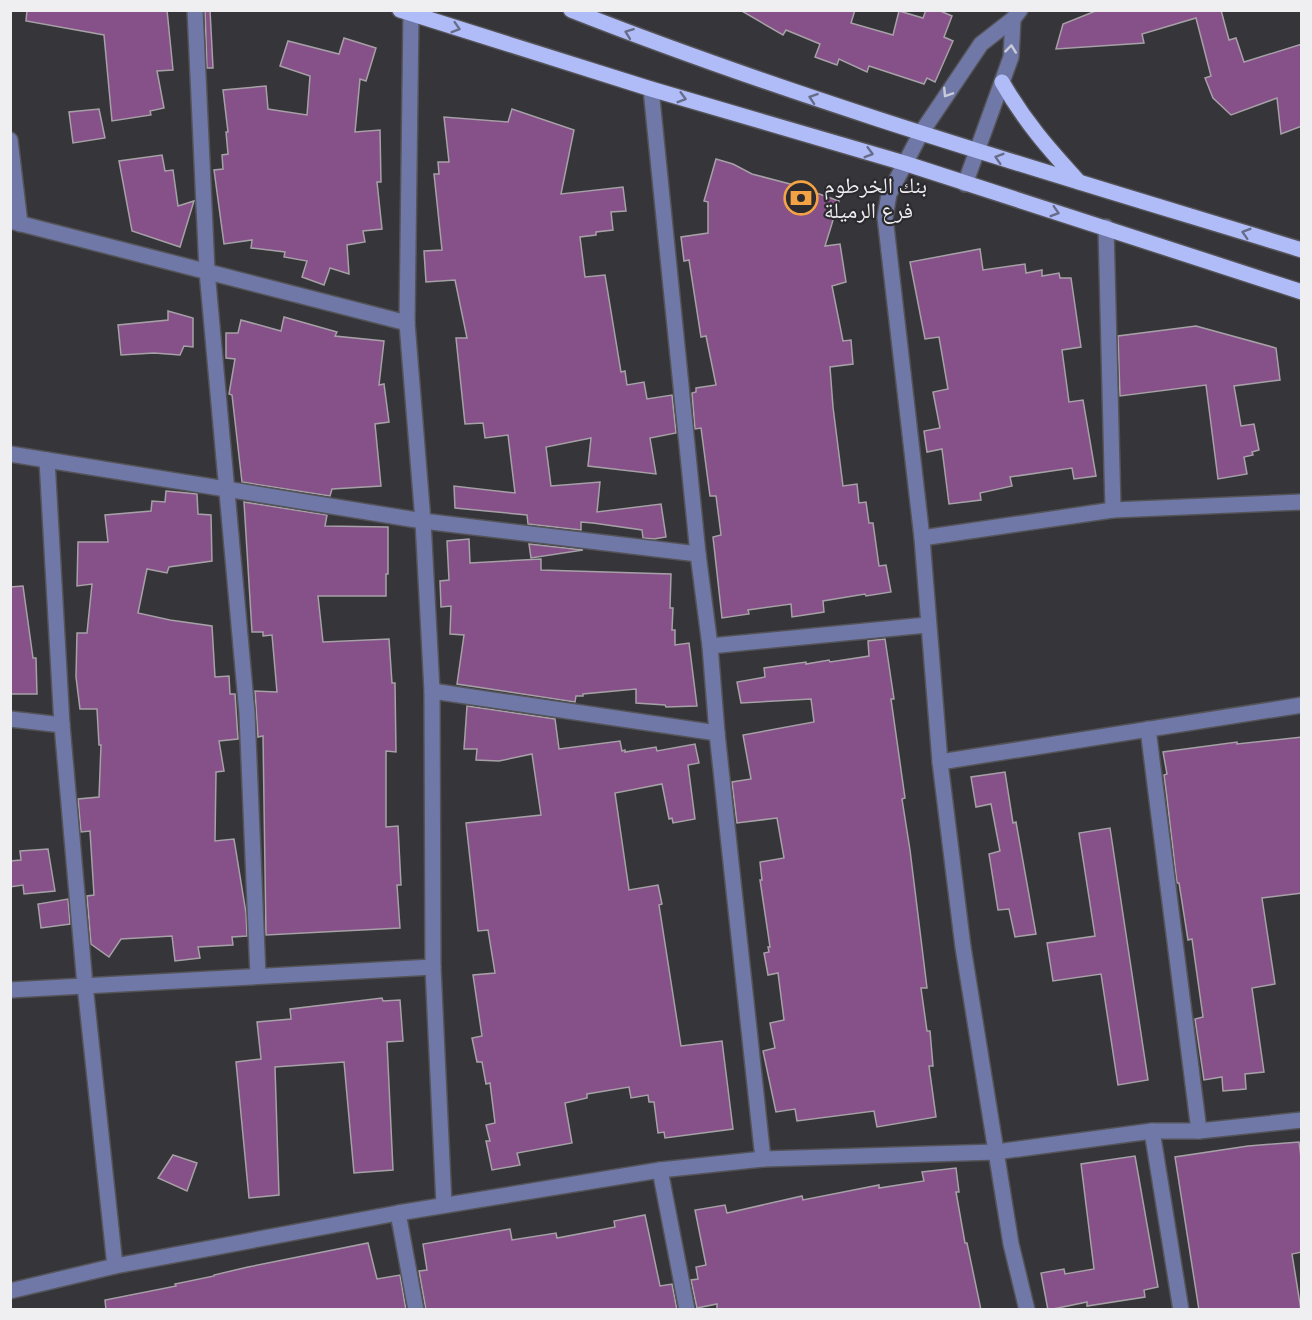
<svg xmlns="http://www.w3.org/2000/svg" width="1312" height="1320" viewBox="0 0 1312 1320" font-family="Figtree,'Noto Naskh Arabic',sans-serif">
	<rect width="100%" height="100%" fill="#36353a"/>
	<!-- building -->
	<g fill="#865188" stroke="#a6a1a6" stroke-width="1.5">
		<path d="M27,10H167L173,70L157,71L164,108L150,111L151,115L112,121L104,35L26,21Z"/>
		<path d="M205,10H210L213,68H207Z"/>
		<path d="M740,10H855L851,23L893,35L899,11L923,18L926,10H938L952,16L944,37L953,41L935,82L927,78L924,84L869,66L867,72L839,59L837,65L815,57L820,44L786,30L783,35Z"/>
		<path d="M1098,10H1221L1229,40L1236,38L1244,62L1302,44V126L1281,134L1277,98L1231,115L1213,98L1205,78L1211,76L1196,18L1142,34L1144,43L1056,49L1063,24Z"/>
		<path d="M344,38L376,48L366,81L360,79L355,132L380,130L381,182H377L382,229L363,231L365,242L347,245L349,274L330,268L324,285L302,277L307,261L284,257L285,252L251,248L252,240L224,244L214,170L223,169L222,155L228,154L226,132H228L223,90L266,86L268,109L307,115L310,76L280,66L288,41L339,54Z"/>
		<path d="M99,109L105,138L73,143L69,112Z"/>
		<path d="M512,109L574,130L561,194L623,187L626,211L611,212L613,230L596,232V235L580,237L585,277L605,275L621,372L625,371L627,385L644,382L647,399L672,395L676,433L650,438L656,474L588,466L591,438L546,447L551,486L600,482L597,512L661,504L666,537L654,539L643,538L642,530L593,523L581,522V530L528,524L527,515L455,508L454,486L515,493L508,435L485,438L483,423L465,424L456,338H467L455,280L426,282L424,251L442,250L434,174H439L438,162H449L444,117L508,122Z"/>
		<path d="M162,155L165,171L173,170L178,206L194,201L180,247L132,231L119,161Z"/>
		<path d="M716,159L733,164L752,174L794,185L839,201L825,246L840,244L846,282L832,286L843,341L851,340L853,364L830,367L833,407L843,486L857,484L859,503L866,502L869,523H873L879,566L886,565L891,592L866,596L865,594L823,601L824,612L792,617L791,604L748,610L749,614L722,618L713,537L721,535L716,496H710L701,428L695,429L692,393L696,392V388L716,385L706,336L701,337L689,260L684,261L681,237L708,233V202L704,201Z"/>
		<path d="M980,249L983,270L1025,264L1026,273L1042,270V276L1059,273L1060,278H1071L1081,347L1062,350L1069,402L1083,400L1096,476L1074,479L1072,468L1010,477L1012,486L980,493L981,500L949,504L942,449L927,452L924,431L940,428L933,392L948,389L939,337L925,339L910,262Z"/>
		<path d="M168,311L193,318V347L184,346L180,355L154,353L121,355L118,325L168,320Z"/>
		<path d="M284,317L337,332L335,336L384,341L379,385L384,384L389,422L375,424L381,486L332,489L330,496L242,482L232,395L229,394L235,359L226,358V333H238L241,320L281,331Z"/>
		<path d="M1196,326L1276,348L1280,380L1234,386L1241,426L1254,424L1259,450L1252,452L1253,455L1244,457L1247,474L1218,479L1206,385L1120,396L1118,336Z"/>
		<path d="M166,491L197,494L198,514L211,515L212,561L169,567L167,573L147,569L138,613L170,620L212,626L215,677L229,676L230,694H235L238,739L219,741L224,771L216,772L215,841L234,839L246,913L247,936L232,937L233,945L198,947L200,958L175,961L172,936L121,939L109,957L91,944L87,896L94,895L90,831L81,832L78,799L99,797L101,745H99L97,709H80L76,677L77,633H87L92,584L77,586L78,542H108L105,515L151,511L152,501L165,502Z"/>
		<path d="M244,502L327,515L325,526L388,527V574H386V596H318L323,642L389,639L392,683H395L396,752L386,751V827L398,826L401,885H397L400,928L266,935L263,736L258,737L255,691L277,692L272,635L263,636V632H252Z"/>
		<path d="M469,539L470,563L541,559V570L671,574L670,608H673L672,630H675V645L689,643L697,706L666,707L665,705L636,703V689L583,694V696H576L575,702L457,684L464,635L450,634L451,606L441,607L440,581L449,580L447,541Z"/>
		<path d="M529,544L583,550L531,558Z"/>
		<path d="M23,586L33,658H36L37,694H10V587Z"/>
		<path d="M885,639L894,699H891L905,798L902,799L910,850L927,988H921L927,1031H930L933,1066H929L936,1117L877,1127L874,1111L797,1121L795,1109L776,1112L763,1051L775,1048L770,1023L784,1020L778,973L768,975L764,953L769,952L768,947H770L760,880H762L760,862L784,858L777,818L737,823L732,782L751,779L743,735L814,722L811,699L741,703L737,682L765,677L764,668L806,662V664L829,660L830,662L869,656L868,641Z"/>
		<path d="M467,706L555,719L559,749L620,741L622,751L625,750V752L656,747L657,751L695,744L699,763L688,765L695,819L673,823L672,818L669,819L662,784L615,793L629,890L658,885L662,904L659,905L681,1046L722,1041L733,1129L665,1138L664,1132L658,1133L654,1102H649L648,1095L631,1098L629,1087L587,1094V1098L565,1103L572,1143L517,1153L520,1165L492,1170L486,1141H490L486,1125L495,1123L490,1083L486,1084L482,1062H477L472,1038L482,1036L473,975L495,973L488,930L478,931L466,823L541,815L532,754L499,761L476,760L477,749H464Z"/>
		<path d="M1302,737V893L1262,898L1275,984L1252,988L1264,1072L1245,1074L1246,1089L1223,1091L1222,1077L1204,1080L1195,1019L1203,1017L1192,939L1188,940L1179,883H1177L1166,790L1164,775L1167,774L1163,752L1237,742V744Z"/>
		<path d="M1005,772L1013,823L1016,822L1036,934L1015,937L1009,909L998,910L989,854L1000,851L991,804L976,807L971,777Z"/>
		<path d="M1110,828L1148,1080L1118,1085L1101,974L1053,981L1047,943L1095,936L1079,833Z"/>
		<path d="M48,849L55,891L24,894L23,885L10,887V861L21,860L20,851Z"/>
		<path d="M68,899L70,924L41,928L38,904Z"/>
		<path d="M382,998L383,1001L400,1000L403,1041L387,1042L393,1170L354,1173L344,1062L275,1067L279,1195L249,1198L236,1062L261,1059L257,1022L291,1019L290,1009Z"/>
		<path d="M1299,1142L1302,1165V1252L1292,1254L1301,1310H1199L1175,1157L1248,1146Z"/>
		<path d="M173,1155L197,1163L187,1191L158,1178Z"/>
		<path d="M1135,1156L1158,1287L1144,1290L1145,1297L1087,1306V1302L1048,1310L1041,1273L1064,1269L1065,1274L1094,1269L1081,1164Z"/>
		<path d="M956,1168L959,1192H956L965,1243H967L981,1310H717V1304L697,1308L691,1280L698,1279L696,1267L706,1265L695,1210L725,1205L727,1213L802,1196L803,1200L879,1185V1188L924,1181L922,1172Z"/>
		<path d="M645,1215L660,1286L672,1284L677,1310H426L419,1271L427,1270L423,1244L510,1229L512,1240L556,1233L557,1238L615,1227L614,1221Z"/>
		<path d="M368,1243L377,1279L400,1275L406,1310H106L105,1300L176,1286L175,1284L214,1276V1275L248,1267Z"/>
	</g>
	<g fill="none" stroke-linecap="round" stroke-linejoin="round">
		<!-- minor casing -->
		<g stroke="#545357" stroke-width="18">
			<g id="minor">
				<path d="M195,10L207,271L247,713L258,976"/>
				<path d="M1020,10L1013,19L981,44L921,133L889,194L885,217L922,538L940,762L963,947L1011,1244L1027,1310"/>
				<path d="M411,14L407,323L423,521L432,691L433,967L444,1205"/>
				<path d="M651,89L698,554L710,646L717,733L763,1159"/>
				<path d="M10,140L20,224"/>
				<path d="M965,184L1011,57L1013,19"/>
				<path d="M10,221L407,323"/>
				<path d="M1106,227L1113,510"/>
				<path d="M10,454L423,521L698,554"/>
				<path d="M47,460L62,725L85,985L115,1266"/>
				<path d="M922,538L1113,510L1302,502"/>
				<path d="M710,646L927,625"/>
				<path d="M432,691L717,733"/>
				<path d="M10,719L62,725"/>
				<path d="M1148,729L1199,1131"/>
				<path d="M940,762L1302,705"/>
				<path d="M10,990L433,967"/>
				<path d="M1152,1131L1181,1310"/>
				<path d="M660,1170L687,1310"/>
				<path d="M398,1213L416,1310"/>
				<path d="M10,1291L115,1266L398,1213L660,1170L763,1159L996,1152L1152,1131H1199L1302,1120"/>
			</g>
		</g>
		<!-- major casing -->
		<g stroke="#545357" stroke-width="18">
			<g id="major">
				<path d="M400,10L651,89L904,163L1302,292"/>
				<path d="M571,10C810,104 1057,175 1302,250"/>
				<path d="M1002,82C1025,122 1048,148 1079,182"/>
			</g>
		</g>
		<!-- minor -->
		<use href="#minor" stroke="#6f78a7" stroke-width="15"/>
		<!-- major -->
		<use href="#major" stroke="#b0bcf7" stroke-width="15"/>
	</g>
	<!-- one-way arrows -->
	<defs><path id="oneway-chevron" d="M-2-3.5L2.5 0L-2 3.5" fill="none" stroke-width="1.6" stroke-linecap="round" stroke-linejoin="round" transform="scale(1.5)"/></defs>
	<g stroke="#676c89">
		<use href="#oneway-chevron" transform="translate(456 28) rotate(17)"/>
		<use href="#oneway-chevron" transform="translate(629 33) rotate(-159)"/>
		<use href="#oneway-chevron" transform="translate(682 98) rotate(16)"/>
		<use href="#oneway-chevron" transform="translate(813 98) rotate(-161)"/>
		<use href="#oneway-chevron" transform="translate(869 153) rotate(16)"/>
		<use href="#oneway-chevron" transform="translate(999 158) rotate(-163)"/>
		<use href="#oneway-chevron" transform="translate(1055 212) rotate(17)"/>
		<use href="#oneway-chevron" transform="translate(1246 233) rotate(-163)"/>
	</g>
	<g stroke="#c9cbdb">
		<use href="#oneway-chevron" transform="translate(1011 49) rotate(-84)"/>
		<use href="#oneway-chevron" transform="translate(947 93) rotate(123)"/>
	</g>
	<!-- icons -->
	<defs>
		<g id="bank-ring" transform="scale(1.725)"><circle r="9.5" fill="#2c2b2f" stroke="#f4a344" stroke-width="1.5"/><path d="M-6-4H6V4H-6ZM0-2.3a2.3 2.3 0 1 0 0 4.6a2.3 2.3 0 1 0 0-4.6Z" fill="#f4a344"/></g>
	</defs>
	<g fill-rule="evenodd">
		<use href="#bank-ring" x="801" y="198"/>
	</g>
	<g text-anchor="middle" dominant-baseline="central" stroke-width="4.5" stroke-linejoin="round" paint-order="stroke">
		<!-- poi labels -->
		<g font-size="22" fill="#efeef1" stroke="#2c2b2f" text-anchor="start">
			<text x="824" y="185">بنك الخرطوم<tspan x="824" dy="25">فرع الرميلة</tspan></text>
		</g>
	</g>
	<!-- border -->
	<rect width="1312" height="1320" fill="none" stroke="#efeef1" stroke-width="24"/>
</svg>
